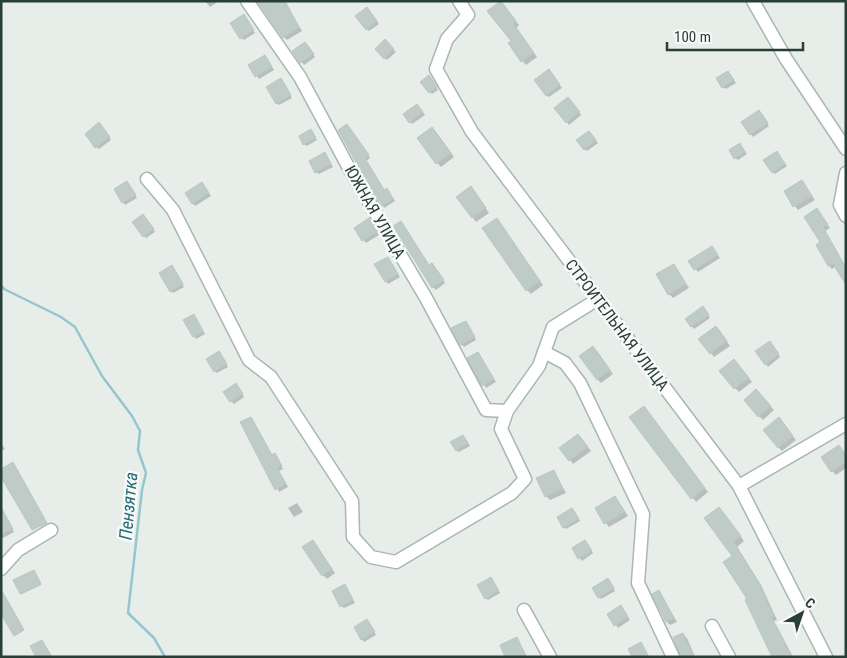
<svg xmlns="http://www.w3.org/2000/svg" width="847" height="658" viewBox="0 0 847 658" font-family="'Roboto Condensed',sans-serif">
	<rect width="100%" height="100%" fill="#e7eeea"/>
	<!-- shadow -->
	<g fill="#0003">
		<path d="M205,1H219L210,7Z"/>
		<path d="M283,1L302,31L287,40L284,37Z"/>
		<path d="M504,6L519,25L516,28L537,57L526,65L509,44L512,41Z"/>
		<path d="M369,11L379,24L369,31L367,29Z"/>
		<path d="M246,18L255,33L244,40L241,38Z"/>
		<path d="M385,41L396,52L387,60L377,49Z"/>
		<path d="M308,46L315,57L304,65L294,52Z"/>
		<path d="M267,58L274,70L259,79L249,65Z"/>
		<path d="M551,73L562,88L549,97L546,95Z"/>
		<path d="M730,74L736,83L726,89L723,87Z"/>
		<path d="M431,79L438,90L432,94L430,92Z"/>
		<path d="M281,80L292,98L279,105L277,103Z"/>
		<path d="M570,101L581,115L569,125L567,122Z"/>
		<path d="M420,108L425,115L412,124L410,122Z"/>
		<path d="M761,114L769,126L753,137L751,134Z"/>
		<path d="M101,126L111,140L99,149L96,147Z"/>
		<path d="M349,128L370,158L366,161L385,191L389,192L395,201L384,208Z"/>
		<path d="M311,131L317,140L307,146L304,144Z"/>
		<path d="M436,132L454,157L441,167L437,163Z"/>
		<path d="M591,134L598,143L587,151L585,149Z"/>
		<path d="M740,145L747,154L738,160L735,158Z"/>
		<path d="M325,153L333,167L319,174L316,172Z"/>
		<path d="M779,155L787,166L775,174L773,172Z"/>
		<path d="M127,182L137,198L125,205L123,202Z"/>
		<path d="M802,182L815,200L798,210L785,192Z"/>
		<path d="M202,183L211,196L195,206L186,194Z"/>
		<path d="M475,192L489,213L476,222L458,197Z"/>
		<path d="M820,213L830,228L825,231L846,268L836,266L832,269L829,266Z"/>
		<path d="M145,218L155,232L146,238L144,236Z"/>
		<path d="M371,222L379,235L366,243L355,228Z"/>
		<path d="M500,224L543,285L531,294L527,290Z"/>
		<path d="M395,227L430,267H434L445,283L436,290L433,287Z"/>
		<path d="M714,250L720,258L698,272L690,261Z"/>
		<path d="M388,258L400,277L388,284L386,281Z"/>
		<path d="M674,265L689,288L673,298L669,294Z"/>
		<path d="M174,269L184,287L173,293L171,291Z"/>
		<path d="M705,310L710,318L694,329L687,319Z"/>
		<path d="M196,318L205,334L196,339L194,336Z"/>
		<path d="M466,322L476,340L464,347L461,344Z"/>
		<path d="M720,331L730,346L714,357L711,353Z"/>
		<path d="M772,345L780,357L768,367L766,364Z"/>
		<path d="M597,351L613,374L601,383L597,379Z"/>
		<path d="M219,353L228,367L217,373L215,371Z"/>
		<path d="M478,353L496,382L486,388L469,358Z"/>
		<path d="M738,365L752,382L739,392L735,388Z"/>
		<path d="M238,387L244,397L234,404L231,401Z"/>
		<path d="M760,394L774,410L763,420L759,416Z"/>
		<path d="M648,412L708,492L696,502L631,417Z"/>
		<path d="M253,420L272,456L277,457L283,469L279,471L288,487L279,492Z"/>
		<path d="M782,423L796,440L782,451L778,447Z"/>
		<path d="M578,435L591,451L573,464L570,460Z"/>
		<path d="M465,438L470,446L459,452L456,450Z"/>
		<path d="M1,443L5,449L1,451Z"/>
		<path d="M839,447L846,455V468L836,475L832,471Z"/>
		<path d="M554,471L566,493L550,500L546,496Z"/>
		<path d="M615,497L628,516L609,527L596,509Z"/>
		<path d="M297,503L303,512L294,517L288,508Z"/>
		<path d="M572,509L580,521L566,529L564,527Z"/>
		<path d="M723,512L744,541L737,547L761,585L777,620L774,621L793,657H772L748,600Z"/>
		<path d="M4,514L14,532L1,539V516Z"/>
		<path d="M585,541L593,553L582,561L573,548Z"/>
		<path d="M316,546L335,573L327,579L323,575Z"/>
		<path d="M35,572L41,585L22,594L21,593Z"/>
		<path d="M493,581L500,593L488,600L486,598Z"/>
		<path d="M610,582L615,591L601,599L599,597Z"/>
		<path d="M347,588L355,603L344,608L341,606Z"/>
		<path d="M659,592L677,622L670,625L667,622Z"/>
		<path d="M623,609L630,620L618,628L609,615Z"/>
		<path d="M367,620L376,635L364,642L362,639Z"/>
		<path d="M683,634L687,638L695,657H682Z"/>
		<path d="M517,638L527,657H507Z"/>
	</g>
	<g fill="none" stroke-linecap="round" stroke-linejoin="round">
		<!-- stream -->
		<path stroke="#95c6cd" stroke-width="2.5" d="M1,285L4,289L61,317L75,327L102,376L132,416L140,431L138,450L146,473L142,490L128,613L154,638L165,657"/>
	</g>
	<!-- building -->
	<g fill="#bfcbc6" stroke="#bac7c1">
		<path d="M257,1H285L299,27L283,38Z"/>
		<path d="M501,1L516,21L513,23L534,53L521,62L508,43L511,41L487,11Z"/>
		<path d="M367,7L377,21L366,30L355,16Z"/>
		<path d="M244,14L254,30L240,39L230,23Z"/>
		<path d="M385,39L394,49L384,59L375,49Z"/>
		<path d="M305,42L314,54L300,63L292,51Z"/>
		<path d="M265,55L272,67L255,77L248,65Z"/>
		<path d="M549,69L560,85L546,96L534,80Z"/>
		<path d="M728,71L734,80L722,88L716,78Z"/>
		<path d="M429,75L437,87L429,93L420,82Z"/>
		<path d="M281,78L291,95L276,104L266,87Z"/>
		<path d="M568,97L580,112L566,123L554,108Z"/>
		<path d="M417,104L423,112L409,123L403,114Z"/>
		<path d="M759,110L768,123L750,135L741,122Z"/>
		<path d="M99,122L110,137L95,148L85,134Z"/>
		<path d="M347,124L369,155L365,158L384,190L387,188L393,199L381,207L338,130Z"/>
		<path d="M432,127L451,153L436,164L417,138Z"/>
		<path d="M311,129L316,138L303,145L299,136Z"/>
		<path d="M589,131L596,140L584,150L576,140Z"/>
		<path d="M740,143L745,152L734,159L729,150Z"/>
		<path d="M777,151L785,164L772,173L763,160Z"/>
		<path d="M325,152L331,164L315,173L309,161Z"/>
		<path d="M802,180L812,196L793,207L784,191Z"/>
		<path d="M127,181L136,195L122,203L114,189Z"/>
		<path d="M202,182L209,193L192,204L185,193Z"/>
		<path d="M471,186L486,208L472,218L456,197Z"/>
		<path d="M817,208L828,225L823,227L846,268V285L833,264L828,266L816,245L820,242L804,217Z"/>
		<path d="M143,214L154,229L143,237L132,222Z"/>
		<path d="M369,218L377,232L362,241L354,228Z"/>
		<path d="M497,218L540,281L526,291L482,228Z"/>
		<path d="M401,221L429,265L432,263L444,280L432,288L393,226Z"/>
		<path d="M712,246L718,255L694,270L688,261Z"/>
		<path d="M388,257L398,274L385,282L374,264Z"/>
		<path d="M674,264L686,284L668,295L656,274Z"/>
		<path d="M172,265L183,284L170,292L159,273Z"/>
		<path d="M703,306L709,315L691,327L685,319Z"/>
		<path d="M194,314L203,331L193,337L183,320Z"/>
		<path d="M466,321L475,337L460,345L451,328Z"/>
		<path d="M716,326L727,341L710,354L698,339Z"/>
		<path d="M770,341L779,354L765,365L755,351Z"/>
		<path d="M593,346L610,370L597,380L579,356Z"/>
		<path d="M219,351L227,364L214,372L206,359Z"/>
		<path d="M478,352L494,379L482,386L467,358Z"/>
		<path d="M734,359L749,378L734,389L719,371Z"/>
		<path d="M236,383L243,394L230,402L223,392Z"/>
		<path d="M756,389L771,406L758,417L744,400Z"/>
		<path d="M644,406L705,488L691,499L629,417Z"/>
		<path d="M251,417L272,455L275,453L282,466L277,468L286,484L275,490L240,422Z"/>
		<path d="M779,417L793,436L778,448L763,430Z"/>
		<path d="M578,434L588,447L569,461L559,448Z"/>
		<path d="M463,435L468,443L456,451L450,442Z"/>
		<path d="M839,445L846,455V462L831,472L821,457Z"/>
		<path d="M13,462L47,523L32,530L1,477V469Z"/>
		<path d="M554,470L563,489L545,497L536,478Z"/>
		<path d="M615,496L625,512L604,524L595,508Z"/>
		<path d="M1,507L13,529L1,535Z"/>
		<path d="M719,507L741,536L734,542L757,580L774,616L771,617L792,657H772L745,600L747,599L723,562L732,556L704,518Z"/>
		<path d="M572,508L579,519L563,528L557,517Z"/>
		<path d="M313,540L332,569L322,576L302,547Z"/>
		<path d="M585,540L592,551L578,559L572,548Z"/>
		<path d="M34,570L41,584L20,594L13,580Z"/>
		<path d="M491,577L499,591L485,599L477,585Z"/>
		<path d="M608,578L614,588L598,598L592,588Z"/>
		<path d="M345,584L353,600L340,607L332,591Z"/>
		<path d="M1,589L24,630L14,636L1,614Z"/>
		<path d="M659,590L674,618L666,622L652,594Z"/>
		<path d="M621,605L628,617L614,626L607,614Z"/>
		<path d="M367,619L375,632L361,640L354,627Z"/>
		<path d="M683,633L694,657H681L673,637Z"/>
		<path d="M517,637L525,654L520,657H505L500,645Z"/>
		<path d="M42,640L52,657H36L30,646Z"/>
		<path d="M641,642L649,657H632L628,649Z"/>
	</g>
	<g fill="none" stroke-linecap="round" stroke-linejoin="round">
		<!-- minor casing -->
		<g stroke="#aab6b1" stroke-width="15">
			<g id="minor">
				<path d="M247,1L300,77L350,170L426,298L486,410L507,411"/>
				<path d="M459,1L468,15L447,39L436,69L472,132L739,486L826,657"/>
				<path d="M753,1L786,59L846,149"/>
				<path d="M846,173L840,205L846,216"/>
				<path d="M147,179L173,210L249,360L271,377L352,501L353,537L371,557L396,562L512,493L525,479L501,429L507,411L539,366L553,327L598,299"/>
				<path d="M544,352L565,363L580,383L643,514L638,583L673,657"/>
				<path d="M739,486L846,424"/>
				<path d="M1,569L18,550L51,530"/>
				<path d="M524,610L550,657"/>
				<path d="M712,626L729,657"/>
			</g>
		</g>
		<!-- minor -->
		<use href="#minor" stroke="#fff" stroke-width="12"/>
	</g>
	<g text-anchor="middle" dominant-baseline="central" stroke-width="5" stroke-linejoin="round" paint-order="stroke">
		<!-- street labels -->
		<g font-size="16" fill="#273f37" stroke="#f7faf9">
			<text transform="translate(375 212) rotate(60)">ЮЖНАЯ УЛИЦА</text>
			<text transform="translate(617 325) rotate(53)">СТРОИТЕЛЬНАЯ УЛИЦА</text>
		</g>
		<!-- water labels -->
		<g font-size="18" font-style="italic" fill="#266b75" stroke="#f7faf9">
			<text transform="translate(128 506) rotate(-85)">Пензятка</text>
		</g>
	</g>
	<!-- border -->
	<rect width="847" height="658" fill="none" stroke="#273f37" stroke-width="5"/>
	<!-- north arrow -->
	<g transform="translate(802 613) rotate(40)" stroke="#f7faf9" stroke-width="4" paint-order="stroke">
	<path d="M0-4L9 19L0 12L-9 19Z" fill="#273f37"/>
	<text y="-8" font-size="14" font-weight="bold" text-anchor="middle" fill="#273f37">С</text>
	</g>
	<!-- scale -->
	<path d="M667 42v8h136v-8" fill="none" stroke="#273f37" stroke-width="2.5"/>
	<text x="674" y="42" font-size="15" fill="#273f37" stroke="#f7faf9" stroke-width="4" paint-order="stroke">100 m</text>
</svg>
